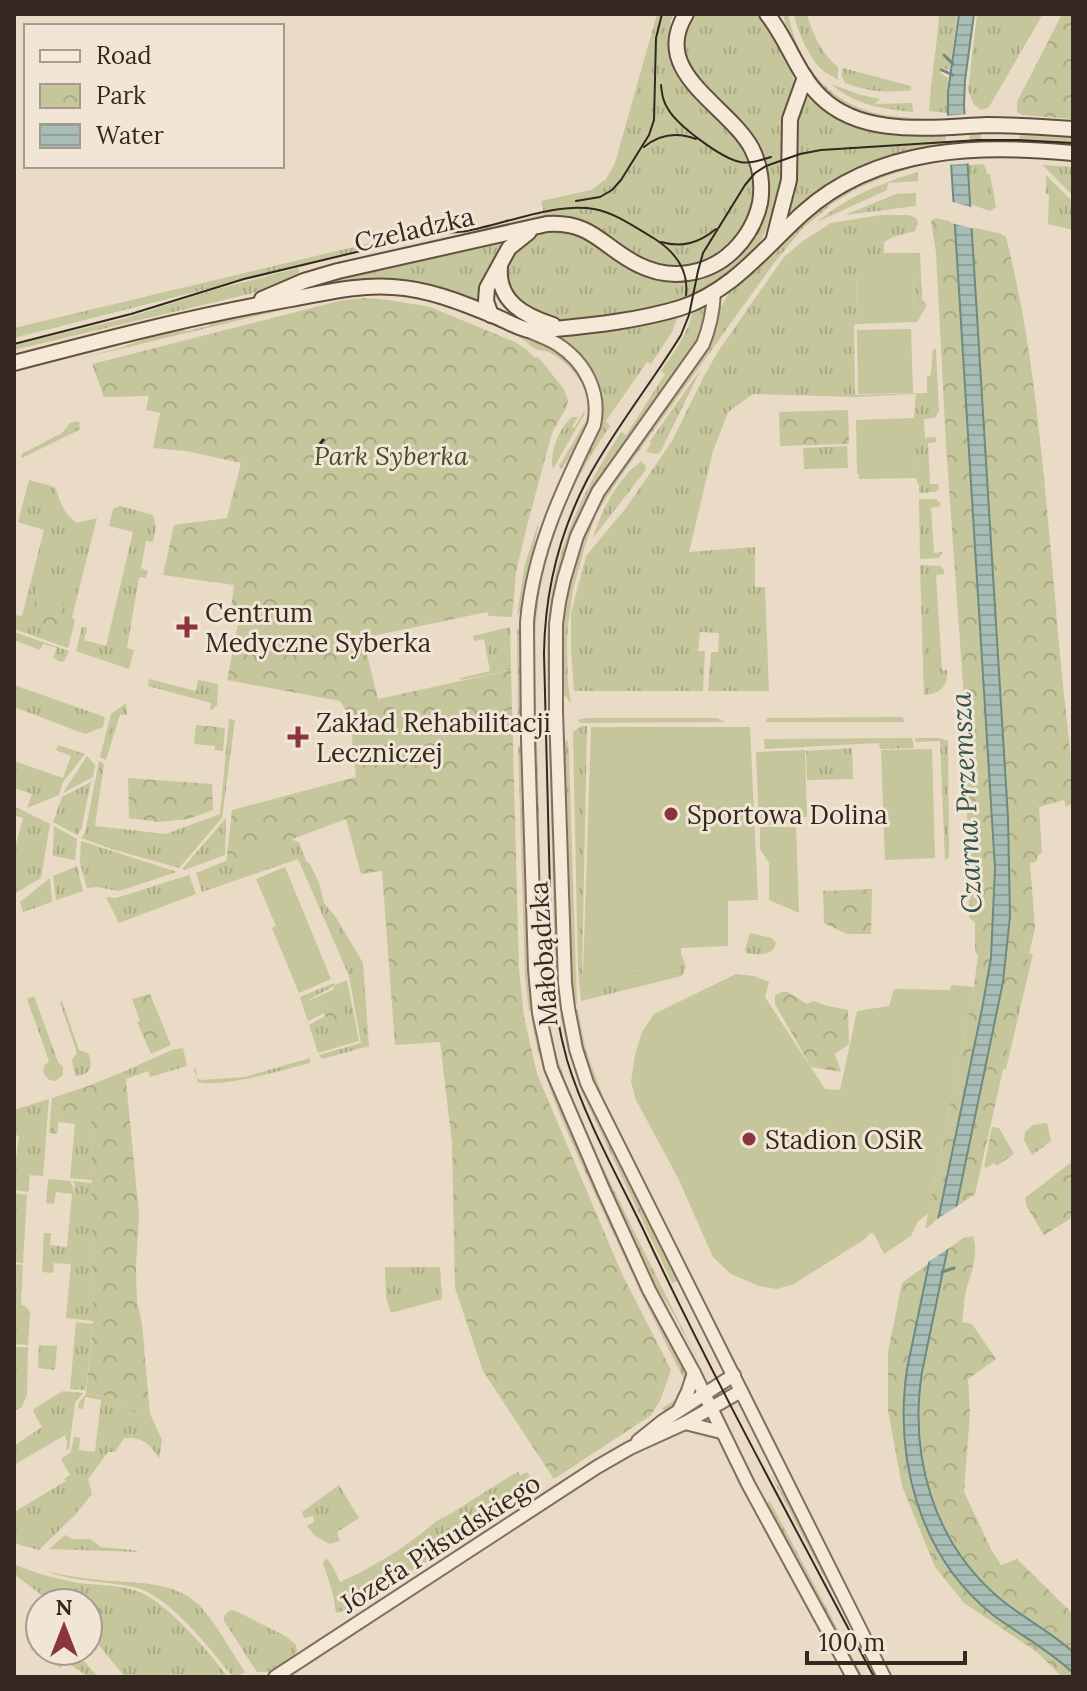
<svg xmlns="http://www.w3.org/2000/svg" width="1087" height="1691" viewBox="0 0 1087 1691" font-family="Lora,serif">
	<defs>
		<pattern id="grass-tufts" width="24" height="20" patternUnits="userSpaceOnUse" patternTransform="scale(2)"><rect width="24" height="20" fill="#c5c69b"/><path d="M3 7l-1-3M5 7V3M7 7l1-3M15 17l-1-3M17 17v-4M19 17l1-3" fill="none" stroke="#aaaa85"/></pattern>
		<pattern id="park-crowns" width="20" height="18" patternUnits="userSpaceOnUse" patternTransform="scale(2)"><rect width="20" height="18" fill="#c5c69b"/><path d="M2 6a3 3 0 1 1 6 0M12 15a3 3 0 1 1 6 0" fill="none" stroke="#aaaa85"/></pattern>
		<pattern id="water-rules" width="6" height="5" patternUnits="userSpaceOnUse" patternTransform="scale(2)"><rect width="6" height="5" fill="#a7bdb5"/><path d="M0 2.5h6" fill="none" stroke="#90a29b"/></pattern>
	</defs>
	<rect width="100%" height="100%" fill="#e9dbc6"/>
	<!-- grass -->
	<g fill="url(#grass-tufts)">
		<path d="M657,14H673C642,104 789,125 746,222C729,261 680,276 642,259C618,248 601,225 575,218C543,210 498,228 467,235L466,233L544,214L541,201L591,190L606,179L615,163Z"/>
		<path d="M697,14H756C769,27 793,63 794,82C794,95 786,104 783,116C780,130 783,145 783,159C783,175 780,190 775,206C753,288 678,306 604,316C580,319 548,326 527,310C493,284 502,243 543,234C558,230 571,233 585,237C616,258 645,283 684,280C711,279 735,263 751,242C772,213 776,175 757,144C735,109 652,60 697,14Z"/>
		<path d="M783,14H788C799,65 827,102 879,114C897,118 916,116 934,122C892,120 849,119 818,86C811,79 807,68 802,60C794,45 786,31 783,14Z"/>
		<path d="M794,14H807C812,33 822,54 838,67V80C833,76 825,73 821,69C809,57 797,31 794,14Z"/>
		<path d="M939,14H957L950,71L943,68L940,73L948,78L947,113L929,111C931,78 937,47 939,14Z"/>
		<path d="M977,14H1043L989,107L982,110L974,105L968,90Z"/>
		<path d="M843,68L911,86V90C885,93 870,92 845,83L841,75Z"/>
		<path d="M831,84L861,95L880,99L875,104L912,103L913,112C882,109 855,105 831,84Z"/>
		<path d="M809,96L813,97L838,116L975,131L981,132V141L913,149L877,162L795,212L789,210C791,179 789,119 809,96Z"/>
		<path d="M1024,132L1073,136V147L1021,144L1019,136Z"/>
		<path d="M932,160L931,162L887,176L856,189L832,204L802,229L774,263L621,476L596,514L585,546L573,590L568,625L567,645L568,685L571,703L563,693L561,630L573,568L586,530L594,511L609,486L708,347L717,329L720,309L728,294L774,254L807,219L836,196L856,185L899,167Z"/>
		<path d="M982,164L985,166L987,174H990L996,207L990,211L970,204L968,165Z"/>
		<path d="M1043,165L1073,167V196Z"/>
		<path d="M918,172V181L888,183L887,190L817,222C847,197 881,183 918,172Z"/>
		<path d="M1046,175L1073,202V230L1048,224L1049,194H1046Z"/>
		<path d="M916,193V206L845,215L896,194Z"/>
		<path d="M881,215H909L916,218L918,223L915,231L893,237L884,242V253H920L922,299L927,305L917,322H914L913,267L856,268L857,324L854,325L855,395L927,393V376H930L931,373L933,349H936L939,411L935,418L924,419L925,438L936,437V442L928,443L930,484H938L939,488L936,492L919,493V485L916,479L914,418L916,394L855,397L753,394L728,412L713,451L689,552L755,547V587H765L769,691H708L711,652H718L719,633L700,632L698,651H705L703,691H574L571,648V613L586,556L626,508L672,441L704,376L719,350L784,257L803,241L831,223Z"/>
		<path d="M404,235L400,240L14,338V328Z"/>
		<path d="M510,237L499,254L477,302C458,296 437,287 417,283C374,275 335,285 293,294L292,291L346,274Z"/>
		<path d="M298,268L300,277L253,293L14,350V345L126,318L217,289Z"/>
		<path d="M348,292L408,294L409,297L385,293L348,294L78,359L123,347L166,331L180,328L186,331L209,326L212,320Z"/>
		<path d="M703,305L706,307L705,321L697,342C673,375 650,409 626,442C592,490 565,535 554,595C546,641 550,688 551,735H549C548,694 545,653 549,612C557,543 584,489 621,432L626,435L665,374L661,371C674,352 689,333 693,309Z"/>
		<path d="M464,310C508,328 588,349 591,408C592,430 573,453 561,469L559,466L588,417C594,392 571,362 548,352C545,350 540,351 536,349C531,347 526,341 521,338C503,329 483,321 464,313Z"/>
		<path d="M678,316L672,332L651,364L647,362L606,421L610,426C571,483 544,543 537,612C532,653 535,694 536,735H534C533,669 527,610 548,546C554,525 563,503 572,483C582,461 603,435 603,410C603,380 582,357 561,338V336Z"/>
		<path d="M701,369L661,451L657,454L646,452L651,443L650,441Z"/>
		<path d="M585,410L584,415L553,469C549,453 559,428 572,417H578L572,427L574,428Z"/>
		<path d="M77,421L80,423L79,426L81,429L22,458L21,457L23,453L62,433L70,423Z"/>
		<path d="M847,446L848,468L804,469L803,448Z"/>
		<path d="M641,461L646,466L645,471L593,538C600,515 611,492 627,474C632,467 636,467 641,461Z"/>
		<path d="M29,480L55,487C60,501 64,515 77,523L97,518L72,617L75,621L68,648L14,629V615L22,616L44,530L18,522Z"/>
		<path d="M919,499H936L940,503V506L931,508L934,553L943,552L939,558L920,559Z"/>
		<path d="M120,506L153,515L156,527L153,542L146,541L141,568L148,571L146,578L139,577L127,648L134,650L129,669L76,651L82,627L87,628L84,640L106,646L133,532L109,526L113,509Z"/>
		<path d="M539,521L522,609L517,615L525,564Z"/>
		<path d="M920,565L940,566L944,570V574L936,575L942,670H947C949,686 940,694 924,695Z"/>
		<path d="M510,627L511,670L461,680L460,678L490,671L484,639L474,641L473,636Z"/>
		<path d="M517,628L521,633L523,735H518Z"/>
		<path d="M14,632L69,651L64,661L61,662L53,658L57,648L43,644L40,650L14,640Z"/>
		<path d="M149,679L196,691L198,680L218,684L217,705L212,710L210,709L211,703L148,686Z"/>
		<path d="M14,685L105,717L103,727L85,734L14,707Z"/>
		<path d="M126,703L127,715H120L106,760L100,757L111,714Z"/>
		<path d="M902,717L905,722H766V720L768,718Z"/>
		<path d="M586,718H717L725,722L580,723L578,720Z"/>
		<path d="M229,719L235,720L222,818L179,868L112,849L81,838L85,833L99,761L104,764L95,826L166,834L220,814Z"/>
		<path d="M581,726H587L582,978L583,965L678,967L680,950L686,967L682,976L581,1001L578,971L573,732Z"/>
		<path d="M912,738L914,748L880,749L879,743L765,749L764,739Z"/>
		<path d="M915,738H939L948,741L949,857L945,861L940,741L916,742Z"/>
		<path d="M563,740L568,741L569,756L577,1004H573L569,938Z"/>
		<path d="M535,742H537L543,967L546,1008H545L541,967Z"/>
		<path d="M549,742H551L558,972L561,1006H559L555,962Z"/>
		<path d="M58,745L85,754L63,782L59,795L27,808L32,794L14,788V761L63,778L71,756L56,750Z"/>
		<path d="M523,745L529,953L533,1010L529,1011L525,977L518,747Z"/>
		<path d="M852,748L853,779L807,780L806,751Z"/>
		<path d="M87,756L95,765L93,777L63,793Z"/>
		<path d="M91,782L81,830L77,835L53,822L62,797Z"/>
		<path d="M14,806L50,824L41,878L14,894V844H16L23,818L14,815Z"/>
		<path d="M226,818L225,855L184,870L183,868Z"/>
		<path d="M54,826L77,839L75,860L53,856Z"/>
		<path d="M284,837L299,842L306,861L310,864L319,883L324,903L335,916L363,963L369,1046L322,1059L319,1055L361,1043L349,976L298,859L202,892L196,873Z"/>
		<path d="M81,841L177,872L119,891L97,887L87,888L80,863Z"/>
		<path d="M77,866L83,891L56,900L53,876Z"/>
		<path d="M189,875L196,894L119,923L106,897L116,898Z"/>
		<path d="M50,878L52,902L23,912L20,902Z"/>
		<path d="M750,933L772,938L776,943C774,956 757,955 746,953L745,950Z"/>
		<path d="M1024,953L1033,954L1006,1069L1002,1068Z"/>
		<path d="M347,980L359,1041L318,1053L309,1025L325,1016L329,1025L334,986L305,1002L317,997L324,1013L308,1021L300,997L334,983L335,985Z"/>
		<path d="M34,996L58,1062L63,1067V1075L56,1081L49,1080L43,1072L44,1066L49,1061L27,999Z"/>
		<path d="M62,1001L79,1050L88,1053C94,1066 90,1076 75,1076L72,1060L77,1053L60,1002Z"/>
		<path d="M574,1010H578L586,1051L604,1099L681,1254L678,1253L598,1095L581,1048Z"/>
		<path d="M562,1013L571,1053L583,1088L678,1281L672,1283L583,1095L569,1054L560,1014Z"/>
		<path d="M546,1016H547C559,1077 585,1130 612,1186C642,1248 673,1310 704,1371L674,1315L650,1277L575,1113L556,1063Z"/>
		<path d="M534,1017L547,1073L557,1100L643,1290L686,1375C690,1394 678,1401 665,1411L662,1408L682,1396L686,1383C653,1320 623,1255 593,1190C568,1133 541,1079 531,1018Z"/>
		<path d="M183,1048L187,1066L150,1077L148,1071L126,1079L125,1071L172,1050Z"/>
		<path d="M310,1058V1063C282,1070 225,1088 198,1082L194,1069L196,1068L197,1078L201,1080L245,1077Z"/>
		<path d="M91,1085L53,1099L52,1112L91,1114L92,1180L70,1178L75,1124L58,1122L57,1134L49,1133L52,1098Z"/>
		<path d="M49,1099L43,1176L30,1175L28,1192L14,1190V1173L19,1136L14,1135V1110Z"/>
		<path d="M1047,1123L1051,1141L1032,1155L1024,1140L1025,1132L1033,1125Z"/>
		<path d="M48,1179L70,1181L73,1186V1194L75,1185L73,1181L92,1183L93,1321L66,1318L71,1264L54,1263L53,1273L42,1272L44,1233H51L50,1245L67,1247L72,1194L56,1192L54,1204L46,1203Z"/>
		<path d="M14,1193L27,1195L23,1263L14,1262Z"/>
		<path d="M14,1264L23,1265L21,1305L26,1306L30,1314L28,1345L14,1344Z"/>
		<path d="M385,1267H440L442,1299L391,1313L386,1297Z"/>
		<path d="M76,1322L93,1324L86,1390L70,1389Z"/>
		<path d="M39,1345L57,1346L55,1370L38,1368Z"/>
		<path d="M14,1347H28L27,1395L22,1407L14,1411Z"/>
		<path d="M63,1391L83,1393L75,1403L69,1449L66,1450L67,1443L65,1435L14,1465V1446L42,1427L33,1411L35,1408Z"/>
		<path d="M86,1394L113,1397L136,1413L150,1414L162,1440L159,1459C150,1443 143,1437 124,1438L115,1452H108L88,1479L92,1494L75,1515L39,1550L20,1545L14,1542V1512L66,1481L64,1479L70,1475L61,1459L71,1452L74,1437L80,1438L79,1450L95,1452L101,1400L85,1397L83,1409L78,1408L79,1402Z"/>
		<path d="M768,1470L795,1513L877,1677Z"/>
		<path d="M518,1472L520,1475L527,1472L537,1487L536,1492L353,1608L336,1613L333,1594L323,1563L326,1558L332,1565L340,1582C374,1567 406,1547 434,1523C440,1518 448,1516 455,1511C476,1498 496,1484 518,1472Z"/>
		<path d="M339,1485L359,1518L337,1532L340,1541L330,1544L315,1536L307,1526L314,1522L313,1516L304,1518L302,1512Z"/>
		<path d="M770,1501L863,1677H860L765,1504Z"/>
		<path d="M65,1535L72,1539H90L101,1547L133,1550L139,1552L49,1549Z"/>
		<path d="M14,1564C34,1573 57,1579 79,1583C97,1585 117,1585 134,1590C164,1598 209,1652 228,1677H125L88,1632V1603H52L14,1574Z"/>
		<path d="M48,1572C65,1575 81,1578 98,1580C131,1583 174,1580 199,1605C217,1624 230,1650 245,1672L237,1677H233C210,1649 169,1595 134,1587C105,1581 76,1582 48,1572Z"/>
		<path d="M230,1610L236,1611L287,1637L296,1645L297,1651L293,1656L268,1672H257L224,1621V1616Z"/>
		<path d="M61,1651H75L98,1677H88L66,1661L60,1668L52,1662Z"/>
	</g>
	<!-- park -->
	<g fill="url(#park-crowns)">
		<path d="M1062,14H1073V119L1022,115L1017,112V102Z"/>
		<path d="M936,218L1001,234L1006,237C1035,351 1043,469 1054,586C1057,622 1060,658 1064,695C1068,731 1073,767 1073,803L1066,807L1064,800L1039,807L1042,852L1038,856L1036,862L1030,863L1035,928L975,1194L925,1229L974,987L978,955L975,952V923L969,917L965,713L946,445L936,252L931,221Z"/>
		<path d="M364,298L389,300L430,307L515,342L526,349L535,358L538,357L564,389L568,401L566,408L552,433L528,522L516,572L512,617L489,616L487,612L363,638L378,699L511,670L519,969L524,1017L537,1074L622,1274L671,1370L660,1401L650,1416L554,1479L483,1371L455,1288L452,1143L440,1042L395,1045L382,871L361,874L346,819L226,864L232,810L356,777L350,717L340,701L227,680L239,619L230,617L234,585L163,575L174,525L227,518L241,463L186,451L153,448L160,413L146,410L149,396L104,397L92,364L343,300Z"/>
		<path d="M848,410L849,444L780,446L779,412Z"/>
		<path d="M38,587L60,593L65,601L57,629L30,622Z"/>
		<path d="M196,725L225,728L223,751L215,750V746L194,744Z"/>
		<path d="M128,778L212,784L213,810L188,819L159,822L129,818Z"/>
		<path d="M872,889L871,934H847L824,923L823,891Z"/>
		<path d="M335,989L347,1017L329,1025L317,997Z"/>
		<path d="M782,992H788L807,1004L814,1001L824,1005L848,1010L849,1044L835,1054L841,1072L811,1067L775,1004V995Z"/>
		<path d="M150,994L171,1045L151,1054L137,1022L140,1021L132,999Z"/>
		<path d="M125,1071L139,1214L136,1267L137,1302L142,1324L150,1414L136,1413L113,1397L86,1394L93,1326L91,1115L52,1112V1099L91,1085Z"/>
		<path d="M992,1127L999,1128L1014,1154L997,1166L994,1163L986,1168L984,1167Z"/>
		<path d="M1073,1161V1217L1044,1235L1027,1207L1025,1198Z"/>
		<path d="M973,1236C980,1257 969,1276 965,1295C964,1304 963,1313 962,1322L972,1324L996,1359L968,1379L970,1413L964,1492L991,1549L1001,1565L1017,1559L1073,1614V1677H1062L1037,1652L964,1603L935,1567L902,1486L888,1410V1352L902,1283L963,1238Z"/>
	</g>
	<!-- garden -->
	<g fill="#c5c69b">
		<path d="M913,266L914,322L857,324L856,267Z"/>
		<path d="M911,329L913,393L858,394L857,330Z"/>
		<path d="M915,418L916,478L859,479V474H857L856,420Z"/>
		<path d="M591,727H750L758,900L728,901V946L681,948V973L583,974Z"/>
		<path d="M932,749L935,858L885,860L881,750Z"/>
		<path d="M805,750L807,817H795V824L759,825L756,752Z"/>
		<path d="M760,827H796L799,913L769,900V863L760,849Z"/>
		<path d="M285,867L331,979L299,993L272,928L276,926L256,879Z"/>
		<path d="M736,974L754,976L769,982L765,997L825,1089L840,1090L857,1011L889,1006L894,989L949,990L952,985L974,987L928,1214L918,1221L911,1236L884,1254L874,1234L870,1233L865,1239L794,1284L777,1289L759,1286L731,1274L713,1257L678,1178L636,1100L631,1082L635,1055L642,1032L654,1014Z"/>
	</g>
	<!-- water -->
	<path fill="url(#water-rules)" stroke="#6f8a81" stroke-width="2" d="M959,14H974L965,80L964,105L1008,818L1010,916L1003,982L922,1372C909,1456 933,1541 998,1597C1021,1617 1050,1631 1073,1652V1673C1049,1650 1020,1635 993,1615C919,1556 894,1459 907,1369L982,1009L991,958L995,868L948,114V92Z"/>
	<!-- pier -->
	<g fill="#e9dbc6">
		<path d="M968,114L971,163L947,165L944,116Z"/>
		<path d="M949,201L974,208L975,229L951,223Z"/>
		<path d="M959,1205L952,1246L924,1265L934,1221Z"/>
	</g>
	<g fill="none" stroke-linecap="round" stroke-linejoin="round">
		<!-- stream -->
		<g stroke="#6f8a81" stroke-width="3">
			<path d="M944,55L953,64"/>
			<path d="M942,70L953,75"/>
			<path d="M942,1272L954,1268"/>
		</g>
		<!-- tertiary casing -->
		<g stroke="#826e5e" stroke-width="16">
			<g id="tertiary">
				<path d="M714,293C713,312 710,327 703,344L598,492L577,536L564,579L559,602L556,624V711L565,983L568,1008L576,1049L587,1083L884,1677"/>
				<path d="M529,331C538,335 549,339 557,344C585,362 601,392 594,425C563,488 533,551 527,622L528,739L535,969L539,1013L551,1068L603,1189L649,1290L694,1373L748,1484L853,1677"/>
				<path d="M679,1410L688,1391L694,1373"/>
				<path d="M685,1423L721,1432"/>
				<path d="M638,1441L663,1421L734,1375"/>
				<path d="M275,1677L597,1467L630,1448L685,1423L741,1391"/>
			</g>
		</g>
		<!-- secondary casing -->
		<g stroke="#644f41" stroke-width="18">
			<g id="secondary">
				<path d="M767,14C788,40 797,74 821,97C863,138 933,127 987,125C1015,125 1044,127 1073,129"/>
				<path d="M773,242L789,180L790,119L805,77"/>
				<path d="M500,267C497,302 525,316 553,325"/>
				<path d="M262,299L304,281L338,271L547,224C593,221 603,248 639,265C671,281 709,275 734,250C747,237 756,221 760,203C763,185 760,165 752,149C729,105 649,73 686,14"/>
				<path d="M491,315L486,301L487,288L509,248L529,232"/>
				<path d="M14,363C106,339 198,315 291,299C325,293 359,284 393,287C428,289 460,302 492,315C503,319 514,326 525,329C534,332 546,329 555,329C597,325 640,320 680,308C733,291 764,248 803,213C877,146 980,144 1073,153"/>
			</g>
		</g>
		<!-- tertiary -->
		<use href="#tertiary" stroke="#f5ead8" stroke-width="12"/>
		<!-- secondary -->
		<use href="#secondary" stroke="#f5ead8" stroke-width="14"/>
		<!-- tram -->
		<g stroke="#342820" stroke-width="2">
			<path d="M661,85C662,94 663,102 668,109C678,126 721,158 740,162C751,164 761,160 771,157"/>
			<path d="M644,147C660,134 677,132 696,139"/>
			<path d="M576,201L600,197L612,190L621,180L649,135L654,120L656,38L662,14"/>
			<path d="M430,235C442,232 454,233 467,231C504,224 557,202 594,209C616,213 636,228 655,239C675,252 689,270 686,295"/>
			<path d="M661,242C682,248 699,243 716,229"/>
			<path d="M14,344L131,314L244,279L440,232"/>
			<path d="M874,1677C796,1529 715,1382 644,1231C617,1175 585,1119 567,1060C559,1031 554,1001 552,971L544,653C545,592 559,534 587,480C614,429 651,384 681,335L689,315L698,271L703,253L745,185L755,173L766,166L800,154L821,150L979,140H1018L1073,143"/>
		</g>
		<!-- rail -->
		<path stroke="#342820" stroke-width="3" stroke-dasharray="14 14" stroke-linecap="butt" d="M320,444L324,439"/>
	</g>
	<!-- markers -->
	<g fill="#8a353d" stroke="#f1e6d5" stroke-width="3">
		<path d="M183 615h8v8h8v8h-8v8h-8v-8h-8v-8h8z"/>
		<path d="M294 725h8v8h8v8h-8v8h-8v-8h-8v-8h8z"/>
		<circle cx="671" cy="814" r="8"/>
		<circle cx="749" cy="1139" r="8"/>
	</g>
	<g text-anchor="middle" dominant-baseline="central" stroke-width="6" stroke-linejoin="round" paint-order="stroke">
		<!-- street labels -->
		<g font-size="26" fill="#342820" stroke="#f1e6d5">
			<text transform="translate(414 229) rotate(-13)">Czeladzka</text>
			<text transform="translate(543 954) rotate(-94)">Małobądzka</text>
			<text transform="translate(440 1543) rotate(-33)">Józefa Piłsudskiego</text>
		</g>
		<!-- park labels -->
		<g font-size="26" font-style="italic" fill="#484e29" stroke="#f1e6d5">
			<text x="391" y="455">Park Syberka</text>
		</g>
		<!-- poi labels -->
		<g font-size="26" fill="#342820" stroke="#f1e6d5" text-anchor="start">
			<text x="205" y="612">Centrum<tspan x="205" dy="30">Medyczne Syberka</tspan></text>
			<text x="316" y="722">Zakład Rehabilitacji<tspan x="316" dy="30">Leczniczej</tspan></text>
			<text x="687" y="814">Sportowa Dolina</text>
			<text x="765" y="1139">Stadion OSiR</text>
		</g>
		<!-- water labels -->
		<g font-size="28" font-style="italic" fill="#31524d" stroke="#f1e6d5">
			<text transform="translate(966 803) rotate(-93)">Czarna Przemsza</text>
		</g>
	</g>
	<!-- border -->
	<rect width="1087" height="1691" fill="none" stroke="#342820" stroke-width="32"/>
	<!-- legend -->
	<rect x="24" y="24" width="260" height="144" fill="#f1e6d5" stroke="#a59a8d" stroke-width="2"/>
	<rect x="40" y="50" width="40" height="12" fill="#f5ead8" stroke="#a59a8d" stroke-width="2"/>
	<text x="96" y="64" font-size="24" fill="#342820">Road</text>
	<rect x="40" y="84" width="40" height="24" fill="url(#park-crowns)" stroke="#a59a8d" stroke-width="2"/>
	<text x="96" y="104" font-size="24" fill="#342820">Park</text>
	<rect x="40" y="124" width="40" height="24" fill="url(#water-rules)" stroke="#a59a8d" stroke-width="2"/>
	<text x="96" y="144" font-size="24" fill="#342820">Water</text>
	<!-- north arrow -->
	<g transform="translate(64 1627)"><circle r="38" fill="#f1e6d5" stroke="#a59a8d" stroke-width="2"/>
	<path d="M0-6L14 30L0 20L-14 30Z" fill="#8a353d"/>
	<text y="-12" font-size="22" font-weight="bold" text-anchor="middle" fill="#342820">N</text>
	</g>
	<!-- scale -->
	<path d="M807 1651v12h158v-12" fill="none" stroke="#342820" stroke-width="4"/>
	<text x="819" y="1651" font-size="24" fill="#342820" stroke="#f1e6d5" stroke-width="6" paint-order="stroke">100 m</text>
</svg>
